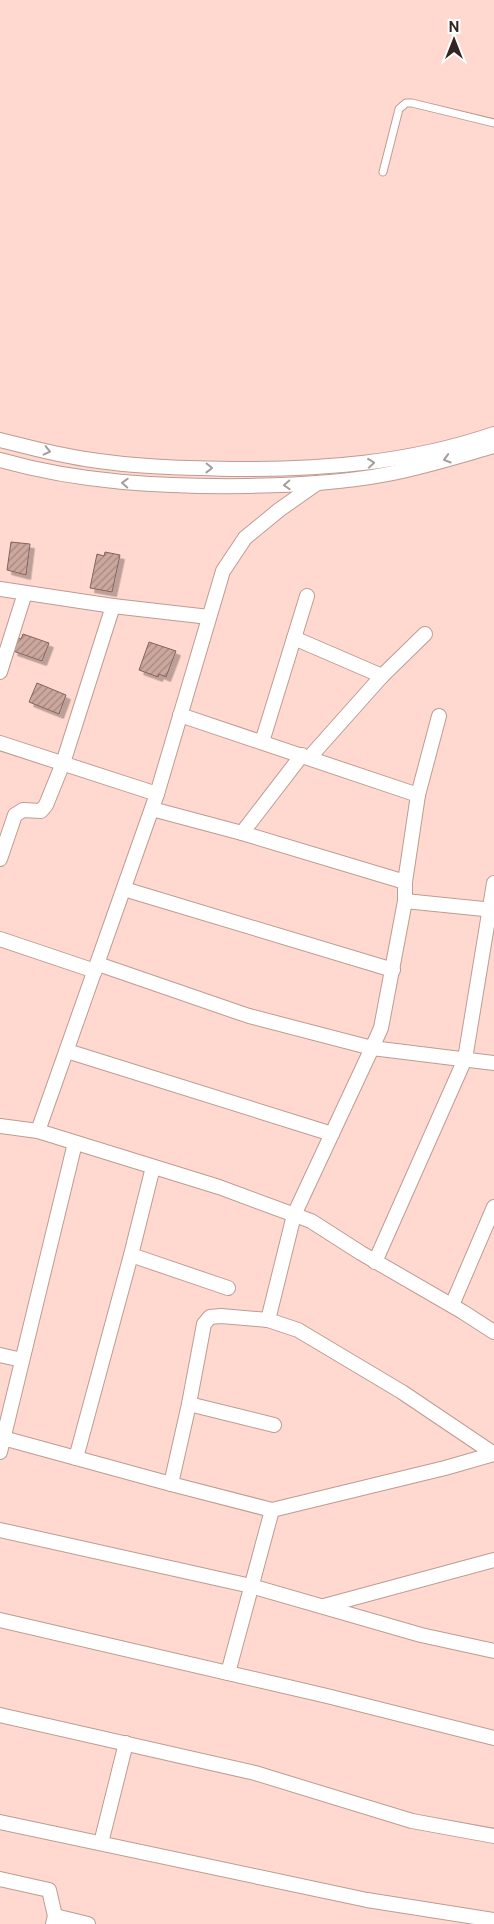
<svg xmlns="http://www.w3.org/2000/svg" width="494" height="1924" viewBox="0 0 494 1924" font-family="'Public Sans',sans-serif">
	<defs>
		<pattern id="building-hatch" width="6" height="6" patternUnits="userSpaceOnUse" patternTransform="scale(1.25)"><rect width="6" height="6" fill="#cba79e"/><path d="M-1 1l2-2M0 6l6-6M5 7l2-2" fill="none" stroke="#a58880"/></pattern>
		<filter id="shadow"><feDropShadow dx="4.5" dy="4.5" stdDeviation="0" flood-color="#0004"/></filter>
	</defs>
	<rect width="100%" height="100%" fill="#ffd9cf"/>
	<!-- building -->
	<g fill="url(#building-hatch)" stroke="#84635b" filter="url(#shadow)">
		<path d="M11,542L30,544L26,575L7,570Z"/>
		<path d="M105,552L120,555L112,592L90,588L97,554L104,556Z"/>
		<path d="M23,634L49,643L42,661L13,651L18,638L21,639Z"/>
		<path d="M149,642L176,651L166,677L159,674L158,677L139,670Z"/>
		<path d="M37,683L66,695L59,714L29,702Z"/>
	</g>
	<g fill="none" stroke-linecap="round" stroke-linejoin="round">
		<!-- service casing -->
		<g stroke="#bf9b92" stroke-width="9">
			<path id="service" d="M383,172L399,109L406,103H412L494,123"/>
		</g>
		<!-- minor casing -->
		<g stroke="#bf9b92" stroke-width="16">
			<g id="minor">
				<path d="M0,440C28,447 57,455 85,459C134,467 183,468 232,469C321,470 409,463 494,434"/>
				<path d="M0,460C81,483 164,487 248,486C294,485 342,483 388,474C424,467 459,456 494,446"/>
				<path d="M0,589L113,606L63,763L46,805L41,811L23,810L15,815L0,859"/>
				<path d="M113,606L209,617"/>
				<path d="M294,638L382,676"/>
				<path d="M0,672L25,593"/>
				<path d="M262,742L307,596"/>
				<path d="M0,743L157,794L38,1131L219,1187L311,1221L361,1253L463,1312L494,1332"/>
				<path d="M309,758L382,676L425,634"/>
				<path d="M157,794L223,571L245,538L279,510L316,484"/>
				<path d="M418,795L439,716"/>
				<path d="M152,809L242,833L405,882"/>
				<path d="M242,833L302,755"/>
				<path d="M124,889L393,970"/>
				<path d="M405,901L494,910"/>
				<path d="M0,939L95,971"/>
				<path d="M98,964L249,1016L372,1048L381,1028L405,901V882L418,795L180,715"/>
				<path d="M67,1051L332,1134"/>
				<path d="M0,1126L38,1131"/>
				<path d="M153,1167L131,1255L228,1288"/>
				<path d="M375,1262L465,1059L494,883"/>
				<path d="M452,1305L494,1207"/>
				<path d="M268,1320L294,1215L372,1048L494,1063"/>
				<path d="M0,1355L22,1360"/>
				<path d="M189,1404L274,1425"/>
				<path d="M3,1438L171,1484L189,1404L204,1324L210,1317L221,1316L268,1320L298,1330L402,1392L494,1454"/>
				<path d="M0,1452L75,1143"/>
				<path d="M76,1458L131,1255"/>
				<path d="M171,1484L272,1510L445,1468L494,1454"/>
				<path d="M0,1530L251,1586L421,1635L494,1651"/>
				<path d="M324,1606L494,1560"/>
				<path d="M0,1620L327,1696L494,1738"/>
				<path d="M228,1673L272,1510"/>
				<path d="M0,1715L255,1773L412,1821L494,1836"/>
				<path d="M0,1822L367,1900L494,1920"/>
				<path d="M101,1843L126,1743"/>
				<path d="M0,1879L49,1890L55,1916"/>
				<path d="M53,1924L55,1916L88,1924"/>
			</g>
		</g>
		<!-- service -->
		<use href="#service" stroke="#fff" stroke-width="7"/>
		<!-- minor -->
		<use href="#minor" stroke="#fff" stroke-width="14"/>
	</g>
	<!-- one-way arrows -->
	<defs><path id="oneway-chevron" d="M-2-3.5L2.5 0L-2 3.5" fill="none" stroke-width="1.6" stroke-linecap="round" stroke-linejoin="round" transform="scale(1.25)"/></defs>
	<g stroke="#a39d9c">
		<use href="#oneway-chevron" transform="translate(47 451) rotate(13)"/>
		<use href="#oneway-chevron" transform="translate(447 459) rotate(164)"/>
		<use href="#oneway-chevron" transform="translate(371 463) rotate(-6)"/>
		<use href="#oneway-chevron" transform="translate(209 468) rotate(1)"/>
		<use href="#oneway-chevron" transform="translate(125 483) rotate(-177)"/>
		<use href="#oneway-chevron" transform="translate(287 485) rotate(177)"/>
	</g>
	<!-- north arrow -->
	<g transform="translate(454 40)" stroke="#ffffff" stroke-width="4" paint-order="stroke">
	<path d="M0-4L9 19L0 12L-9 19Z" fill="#332522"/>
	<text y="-8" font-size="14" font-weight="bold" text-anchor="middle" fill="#332522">N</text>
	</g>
</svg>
